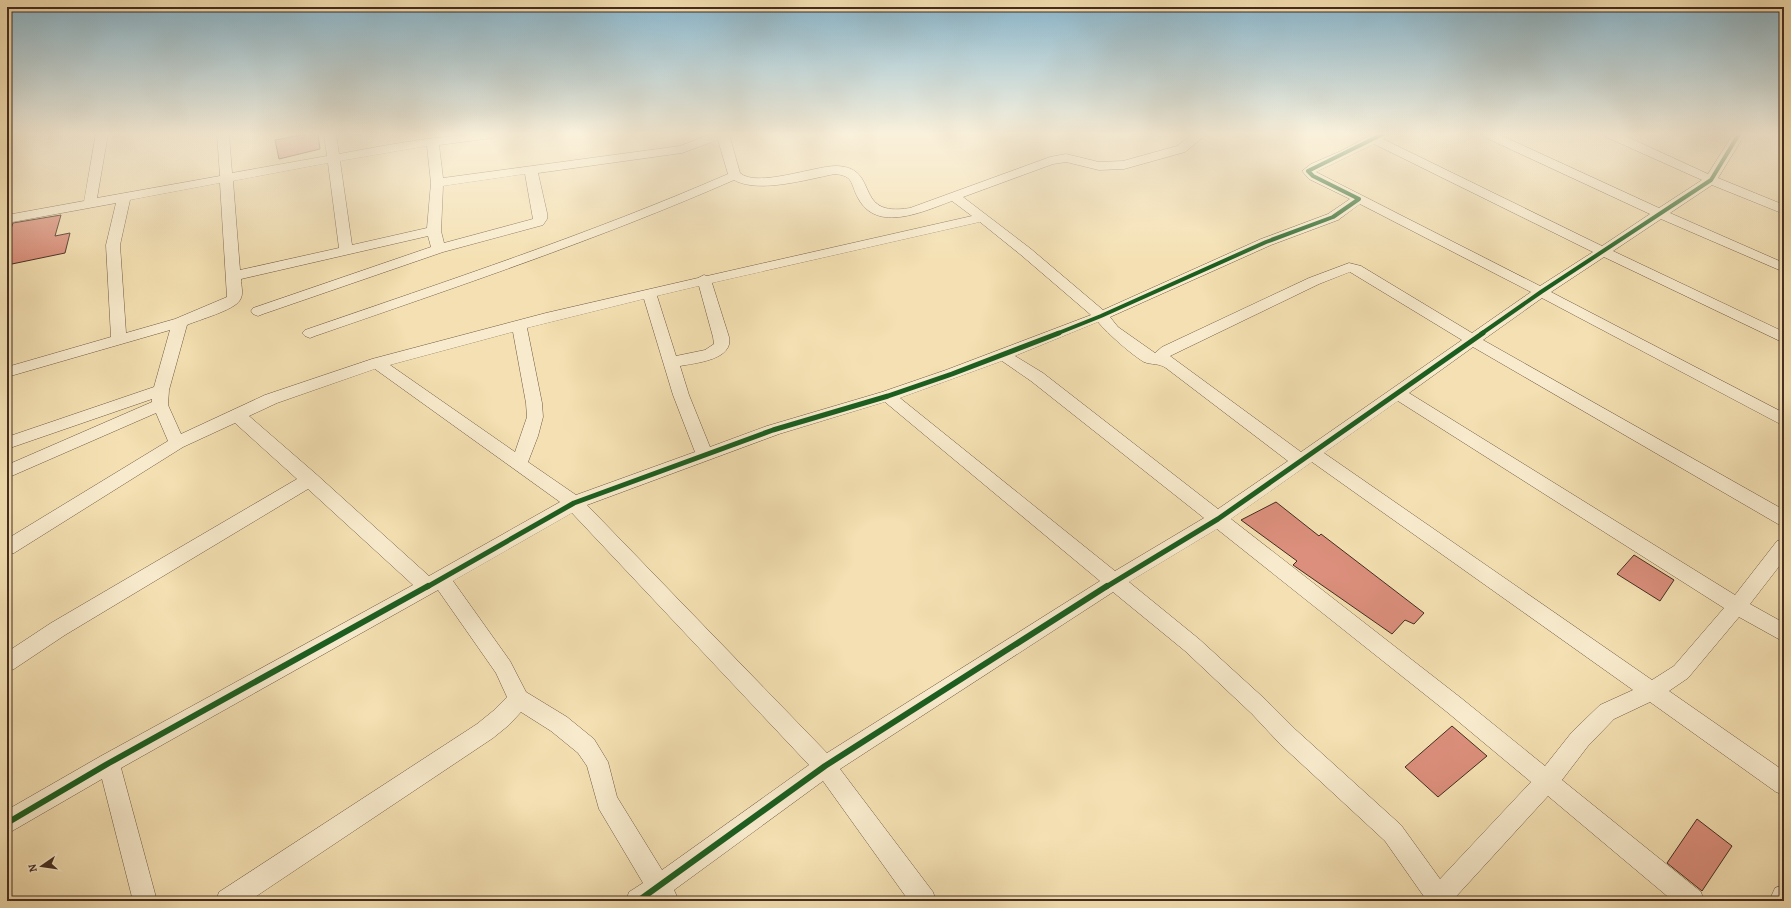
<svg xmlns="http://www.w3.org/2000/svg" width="1791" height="908" viewBox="0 0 1791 908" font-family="Alegreya,serif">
	<rect width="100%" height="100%" fill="#f4e0b2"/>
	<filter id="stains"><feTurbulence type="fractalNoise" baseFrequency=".005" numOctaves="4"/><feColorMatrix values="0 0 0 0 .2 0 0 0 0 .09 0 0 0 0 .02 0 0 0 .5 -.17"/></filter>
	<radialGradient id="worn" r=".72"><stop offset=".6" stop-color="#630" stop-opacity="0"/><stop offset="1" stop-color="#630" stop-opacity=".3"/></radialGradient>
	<!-- building -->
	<g fill="#db8f7c" stroke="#442c20">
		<path d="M307,134H318L320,149L279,159L275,140Z"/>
		<path d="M61,215L55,236L70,233L65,253L7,265V241L13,223Z"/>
		<path d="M1276,502L1319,536L1321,534L1424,613L1414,624L1405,620L1392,634L1293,565L1297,561L1241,520Z"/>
		<path d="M1634,555L1674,580L1660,601L1617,574Z"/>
		<path d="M1452,726L1487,756L1438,797L1405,767Z"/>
		<path d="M1697,819L1732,846L1702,891L1667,863Z"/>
	</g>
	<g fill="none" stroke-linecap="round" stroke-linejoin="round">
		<!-- street casing -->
		<g stroke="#705944" stroke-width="1">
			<g id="street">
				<path d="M96,134H108L97,198L220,176L217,134H229L232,173L327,156L324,134H336L339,154C392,144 444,134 498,134L492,138L439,145L443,178L680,146L711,134H729L740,173C757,188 814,166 836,166C882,167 851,218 910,208L1050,157L1066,154L1099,162L1123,161L1177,146L1193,134H1207L1185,152L1124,169L1099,170L1066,162L1053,164L963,197L1031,249L1103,310L1261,239L1328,214L1350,199L1309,179L1302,171L1311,164L1341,151L1373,134H1389L1383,139L1602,246L1650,214L1484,137L1482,134H1498L1659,208L1702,180L1606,137L1604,134H1621L1708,174L1733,134H1745L1718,178L1784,205V214L1712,185L1670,213L1784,263V272L1661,219L1613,251L1784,332V343L1604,257L1551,292L1784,413V426L1542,298L1483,340L1784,510V526L1778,524L1473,347L1409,393L1735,595L1777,541L1784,539V560L1750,604L1784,623V642L1739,617L1688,678L1669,691L1784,771V795L1776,792L1650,702L1614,719L1588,746L1562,780L1701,892L1704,901H1673L1548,796L1452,901H1424L1425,898L1385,841L1280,744L1252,714L1185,651L1113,592L840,769L933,892L936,901H909L823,781L674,890L679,901H626L629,892L643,883L599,809L587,766L578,753L551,731L521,712L509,725L493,738L249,901H216L219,892L477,724L493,711L507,697L496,673L438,590L121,768L157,901H133L102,779L7,834V810L101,756L413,585L308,489L65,635L14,669L7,672V652L51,623L297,479L235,423L183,447L14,553L7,555V539L168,441L156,413L7,478V465L152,402V399L7,449V437L154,387L170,330L7,377V367L111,337L106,245L116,203L7,223V215L84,201ZM718,140L728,174C590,234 447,281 305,330L302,333L305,336L310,338L315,336C456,287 597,240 734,180C759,194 808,179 835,174C854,176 850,183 858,198C877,234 924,211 952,201L972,216L707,276L704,275L698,278L546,313L372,359L265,395L181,434L168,405L169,390L187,325C198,320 235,310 240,300C244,294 241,286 241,279L428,236L431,247L253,308L251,311L253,314L258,316L263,314L443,252L543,225L547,219V213L538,173L682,153ZM1374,144L1593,252L1540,286L1316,172ZM427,146L431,183L427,228L352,245L340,161ZM328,163L339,248L240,270L233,181ZM525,174L533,219L444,243L441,231L443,186ZM220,183L227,297L175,319L126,333L120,245L130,200ZM1360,204L1531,292L1472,333L1361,266L1349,263L1309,278L1162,347L1155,353L1118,327L1110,317L1271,245L1338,220ZM980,222L1021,255L1091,315L946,370L882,392L767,426L710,447L689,395L680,366C695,363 734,360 729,337L712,283ZM1350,272L1462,340L1301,452L1170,356L1319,284ZM699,286L713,337L714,344L705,350L676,356L657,296ZM644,299L673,395L695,452L576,495L528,462L538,436L543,417L542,403L527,328ZM1098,322C1108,334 1132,355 1144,362C1152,365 1159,363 1166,368L1288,461L1218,509L1043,373L1015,356ZM513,332L526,403L527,417L515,452L390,365ZM1002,361L1031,381L1204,518L1115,571L900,398ZM375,369L560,502L429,576L316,474L249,416L277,403ZM1398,401L1724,608L1674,666L1652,680L1324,453ZM885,402L1100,581L827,753L587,505L779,434ZM1312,462L1633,690L1600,705L1572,732L1545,766L1461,698L1231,519ZM572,513L809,765L662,870L617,797L608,762L594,739L567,717L526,692L510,661L453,581ZM1217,529L1447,712L1531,782L1440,879L1401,825L1296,730L1266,700L1199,639L1129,582Z"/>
				<path d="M1784,885V901H1769L1775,888Z"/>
			</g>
		</g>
		<!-- street -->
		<use href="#street" fill="#f8ebcd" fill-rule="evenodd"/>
		<!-- cycleway-far2 casing -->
		<g stroke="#f8ebcd" stroke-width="6">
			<g id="cycleway-far2">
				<path d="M1056,334L1101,316L1266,242L1333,217L1359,199L1313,176L1308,171L1383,134"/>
				<path d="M1481,334L1541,292L1711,180L1739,134"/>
			</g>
		</g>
		<!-- cycleway-far1 casing -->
		<g stroke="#f8ebcd" stroke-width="8">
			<g id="cycleway-far1">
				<path d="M427,587L574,503L773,430L888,396L952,374L1059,333"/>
				<path d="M1106,587L1218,519L1483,333"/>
			</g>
		</g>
		<!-- cycleway casing -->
		<g stroke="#f8ebcd" stroke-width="9">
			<g id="cycleway">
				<path d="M7,823L109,763L428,586"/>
				<path d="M638,901L825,766L1107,586"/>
			</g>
		</g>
		<!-- cycleway-far2 -->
		<use href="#cycleway-far2" stroke="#1b5e20" stroke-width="4"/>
		<!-- cycleway-far1 -->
		<use href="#cycleway-far1" stroke="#1b5e20" stroke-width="5"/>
		<!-- cycleway -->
		<use href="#cycleway" stroke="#1b5e20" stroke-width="6"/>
	</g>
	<!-- sky -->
	<linearGradient id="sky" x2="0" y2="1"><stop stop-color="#89b8d0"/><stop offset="0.51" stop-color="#faf1dc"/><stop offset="1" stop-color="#faf1dc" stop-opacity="0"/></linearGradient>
	<rect width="1791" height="262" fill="url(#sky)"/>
	<!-- margin -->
	<rect width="1791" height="908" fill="none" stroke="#f4e0b2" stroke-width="24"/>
	<rect x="8" y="8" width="1775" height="892" fill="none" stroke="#442c20" stroke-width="2"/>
	<rect x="12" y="12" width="1767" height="884" fill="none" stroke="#442c20"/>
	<!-- north arrow -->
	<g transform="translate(42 866) rotate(257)" stroke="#f8ebcd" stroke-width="3" paint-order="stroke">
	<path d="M0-3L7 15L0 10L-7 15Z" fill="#442c20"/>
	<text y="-6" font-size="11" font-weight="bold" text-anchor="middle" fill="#442c20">N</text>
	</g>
	<rect width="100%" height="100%" filter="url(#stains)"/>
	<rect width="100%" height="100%" fill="url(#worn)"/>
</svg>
